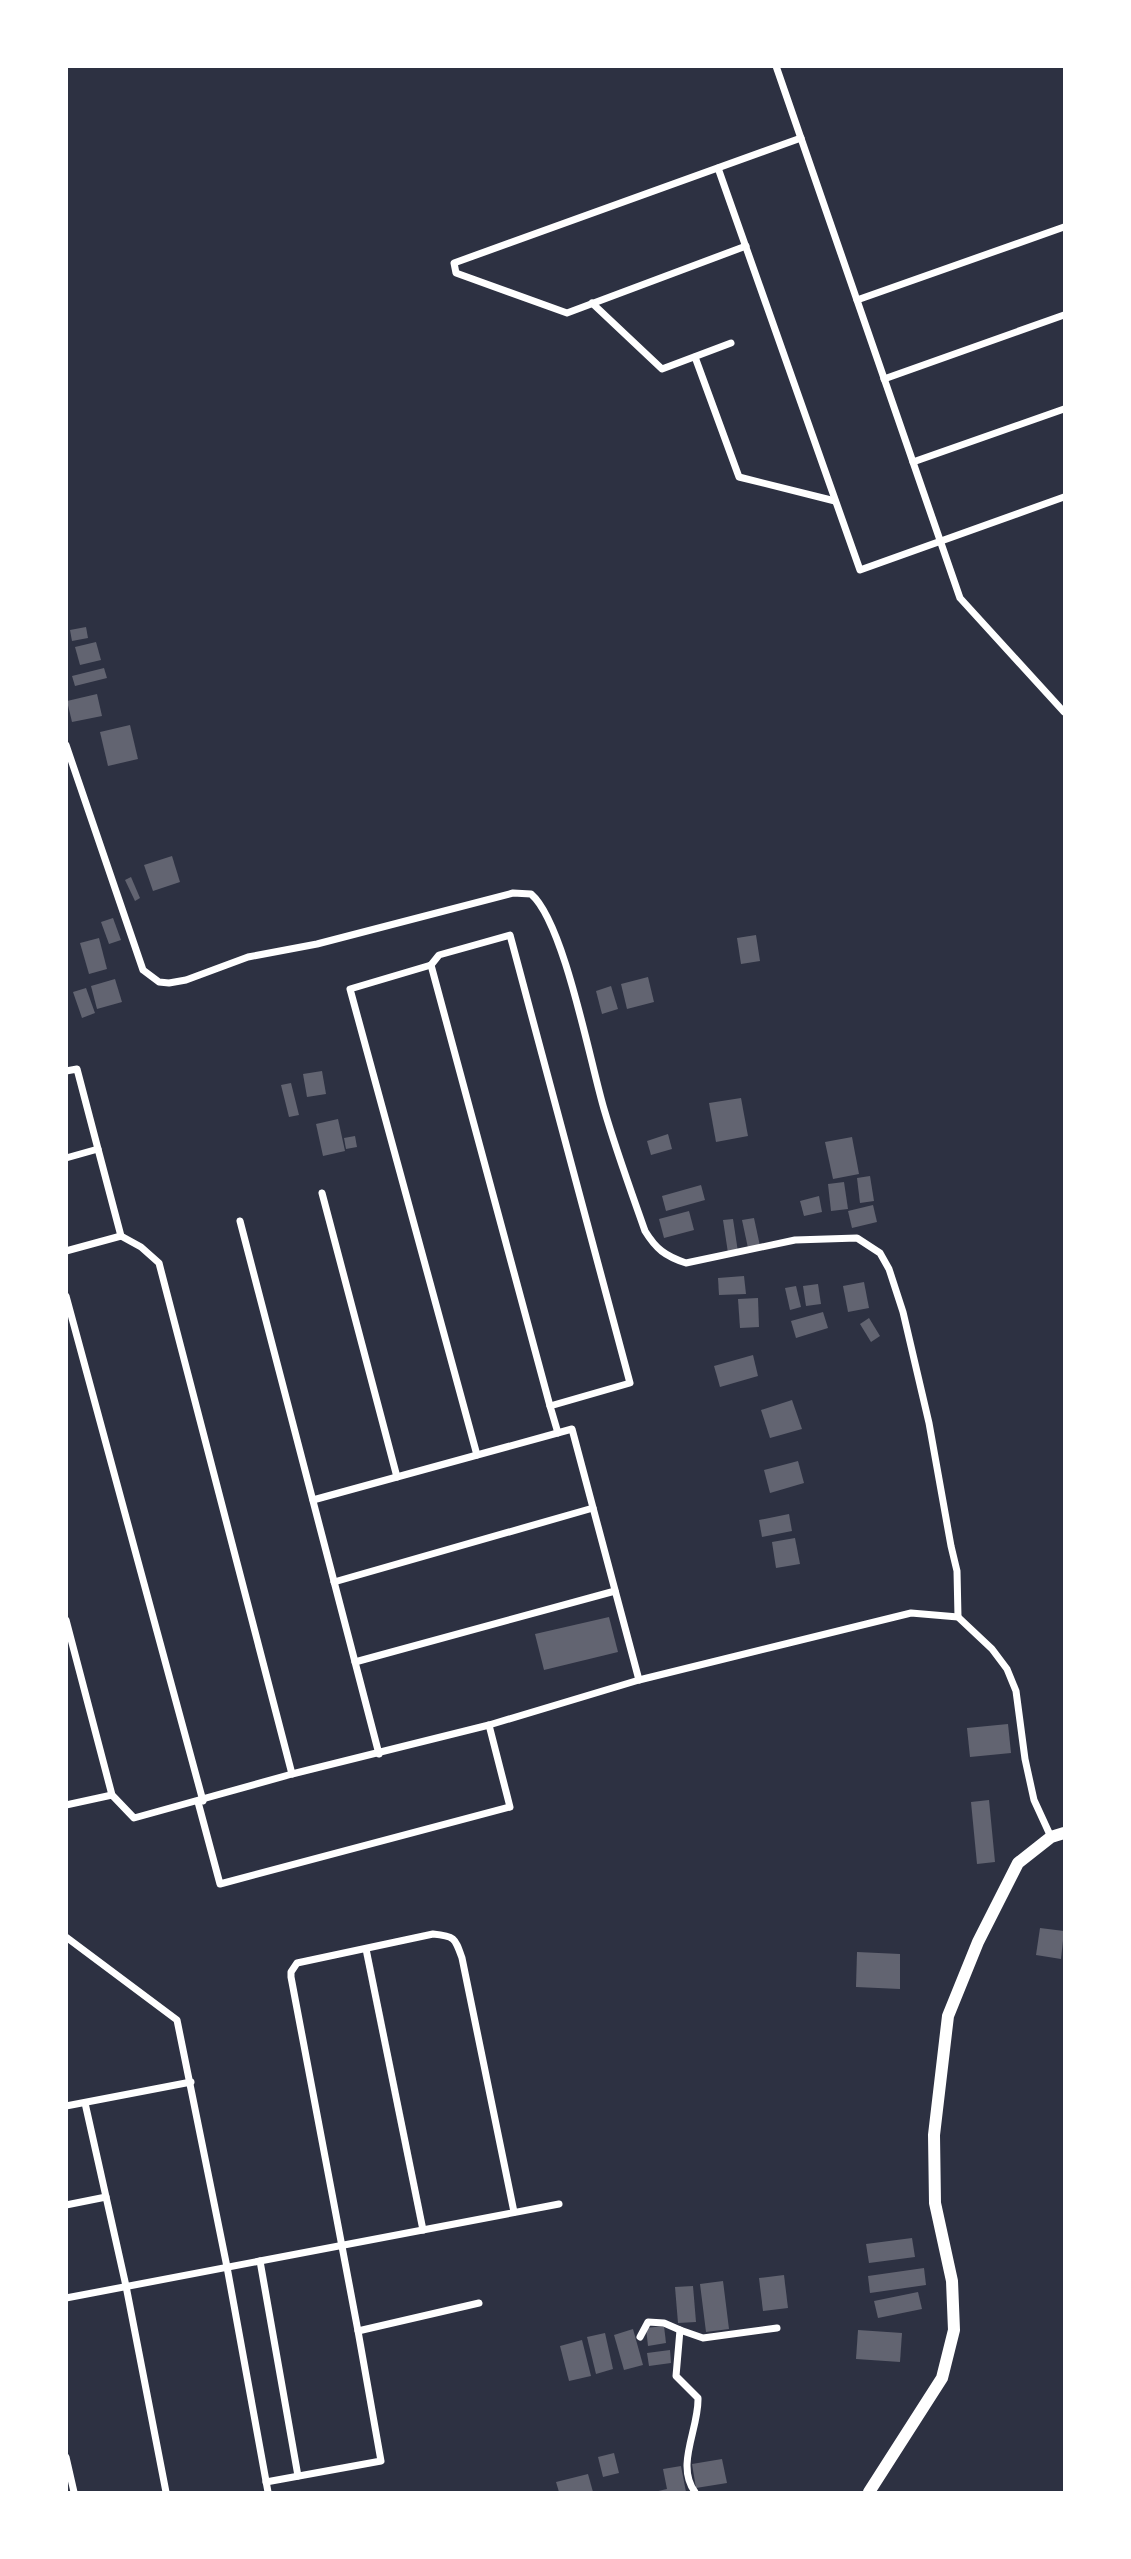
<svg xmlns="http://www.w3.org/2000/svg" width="1131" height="2559" viewBox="0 0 1131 2559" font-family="'Noto Sans',sans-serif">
	<rect width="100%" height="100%" fill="#2d3142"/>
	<!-- building -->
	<g fill="#626471">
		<path d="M86,627L88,638L72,641L70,630Z"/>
		<path d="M96,642L101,660L80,665L75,647Z"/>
		<path d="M104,668L107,678L75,686L72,676Z"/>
		<path d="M97,694L102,716L72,722L67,701Z"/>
		<path d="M130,725L138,759L108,766L100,732Z"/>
		<path d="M172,856L180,882L153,891L144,865Z"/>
		<path d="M131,877L140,898L135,901L125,880Z"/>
		<path d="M113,918L121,940L109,944L101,922Z"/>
		<path d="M756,935L760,961L741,964L737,938Z"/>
		<path d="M99,938L107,969L89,974L80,943Z"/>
		<path d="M648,977L654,1002L627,1009L621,984Z"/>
		<path d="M115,979L122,1002L97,1009L91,986Z"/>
		<path d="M611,986L618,1009L602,1014L596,991Z"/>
		<path d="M86,988L95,1013L82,1018L73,992Z"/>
		<path d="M322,1071L326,1094L307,1097L303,1074Z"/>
		<path d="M291,1083L299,1115L289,1117L281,1085Z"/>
		<path d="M741,1098L748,1136L716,1142L709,1103Z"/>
		<path d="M338,1119L345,1151L323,1156L316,1124Z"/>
		<path d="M668,1134L672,1149L651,1155L647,1141Z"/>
		<path d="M355,1136L357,1147L346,1149L344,1138Z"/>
		<path d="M852,1137L859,1174L833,1179L825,1142Z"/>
		<path d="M870,1176L874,1201L860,1203L857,1178Z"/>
		<path d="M844,1182L848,1209L831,1211L828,1184Z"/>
		<path d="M701,1185L705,1200L666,1211L662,1196Z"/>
		<path d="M819,1196L822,1212L804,1216L800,1201Z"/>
		<path d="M873,1205L877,1222L852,1228L848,1211Z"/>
		<path d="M689,1211L694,1230L664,1238L659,1219Z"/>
		<path d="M754,1218L760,1246L748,1248L742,1220Z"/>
		<path d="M733,1219L738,1252L728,1253L723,1220Z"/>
		<path d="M744,1276L746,1294L719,1295L718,1278Z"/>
		<path d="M864,1282L869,1308L848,1312L843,1286Z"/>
		<path d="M818,1284L821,1304L806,1306L803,1286Z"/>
		<path d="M796,1286L801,1307L790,1310L785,1288Z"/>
		<path d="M758,1298L759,1327L740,1328L738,1299Z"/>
		<path d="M823,1312L828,1328L796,1338L791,1321Z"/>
		<path d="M869,1318L880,1336L871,1342L860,1324Z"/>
		<path d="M753,1355L758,1376L720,1387L714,1366Z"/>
		<path d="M792,1400L802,1429L770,1438L761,1410Z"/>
		<path d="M798,1461L804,1483L770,1493L764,1470Z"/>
		<path d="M789,1514L792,1531L762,1537L759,1520Z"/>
		<path d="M795,1538L800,1564L776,1568L772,1542Z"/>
		<path d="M609,1617L618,1652L544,1670L535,1634Z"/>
		<path d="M1008,1724L1011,1753L970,1757L967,1728Z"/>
		<path d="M989,1800L995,1862L977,1864L971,1802Z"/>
		<path d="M1040,1928L1064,1931L1061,1959L1036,1955Z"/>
		<path d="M857,1952L900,1954V1989L856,1987Z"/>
		<path d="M912,2238L915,2257L869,2263L866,2244Z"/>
		<path d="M924,2268L926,2285L870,2293L868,2276Z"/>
		<path d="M784,2275L788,2308L763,2311L759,2278Z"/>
		<path d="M723,2281L729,2329L706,2332L700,2284Z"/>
		<path d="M693,2286L696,2322L678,2323L675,2287Z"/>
		<path d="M918,2292L922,2309L878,2318L874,2301Z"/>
		<path d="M664,2326L666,2343L648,2346L646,2328Z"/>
		<path d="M633,2329L643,2365L624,2370L614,2335Z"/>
		<path d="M858,2330L902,2333L900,2362L856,2359Z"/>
		<path d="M605,2333L613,2369L596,2374L587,2337Z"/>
		<path d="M582,2340L591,2376L569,2381L560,2346Z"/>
		<path d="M670,2350L671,2363L649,2366L647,2353Z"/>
		<path d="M614,2453L619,2473L603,2477L598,2457Z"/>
		<path d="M722,2459L727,2483L696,2488L692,2464Z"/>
		<path d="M681,2466L686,2492H654L667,2489L663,2469Z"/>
		<path d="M588,2474L593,2492H559L556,2482Z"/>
	</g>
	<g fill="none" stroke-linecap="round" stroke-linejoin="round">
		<!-- minor -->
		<g stroke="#fff" stroke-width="7">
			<path d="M776,66L960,598L1064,712"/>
			<path d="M718,168L860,570L1064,497"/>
			<path d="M746,246L567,313L456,273L454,263L801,138"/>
			<path d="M857,300L1064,227"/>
			<path d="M592,303L662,369L731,343"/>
			<path d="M695,357L739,477L835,501"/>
			<path d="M884,379L1064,315"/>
			<path d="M913,462L1064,409"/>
			<path d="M66,745L143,970L159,982L169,983L186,980L248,957L317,944L513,893L531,894C564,922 590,1062 604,1109C616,1150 631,1191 645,1231C656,1249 665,1256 686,1263L795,1240L857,1238L880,1253L889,1269L903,1312L929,1423L951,1546L957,1571L958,1617"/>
			<path d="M431,965L550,1406"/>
			<path d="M66,1071L77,1069L98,1149"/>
			<path d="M66,1158L98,1149L121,1236L66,1251"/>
			<path d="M322,1193L397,1477"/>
			<path d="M240,1221L379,1754"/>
			<path d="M121,1236L141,1247L159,1263L292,1774"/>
			<path d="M66,1296L203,1801"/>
			<path d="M477,1455L350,989L431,965L439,955L510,935L630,1383L550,1406L558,1433"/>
			<path d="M313,1500L572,1429L639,1680"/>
			<path d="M334,1582L593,1508"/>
			<path d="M66,1620L112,1795L134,1818L292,1774L489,1725L639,1680L911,1613L958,1617L992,1649L1007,1669L1016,1691L1025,1759L1034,1800L1051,1837"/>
			<path d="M355,1662L615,1591"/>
			<path d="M198,1802L220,1884L510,1807L489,1725"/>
			<path d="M66,1805L112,1795"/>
			<path d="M66,1937L177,2020L227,2267L268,2492"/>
			<path d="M366,1949L423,2230"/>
			<path d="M85,2103L126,2286L166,2492"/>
			<path d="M66,2106L191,2082"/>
			<path d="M66,2205L106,2197"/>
			<path d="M260,2261L298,2476"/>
			<path d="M66,2298L559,2204"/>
			<path d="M358,2331L479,2303"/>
			<path d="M640,2337L648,2322L664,2323L680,2330"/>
			<path d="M66,2457L74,2492"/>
			<path d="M266,2482L381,2461L358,2331L291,1977V1972L297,1963L433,1934C455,1936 455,1938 462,1958L514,2212"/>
			<path d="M695,2492C675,2465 699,2429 698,2398L676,2376L680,2330L703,2338L777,2328"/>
		</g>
		<!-- tertiary -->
		<path stroke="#fff" stroke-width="12" d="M869,2492L942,2378L954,2330L952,2281L935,2203L934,2135L948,2016L978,1942L1018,1863L1051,1837L1064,1833"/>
	</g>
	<!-- border -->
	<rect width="1131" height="2559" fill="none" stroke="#ffffff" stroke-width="136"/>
</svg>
